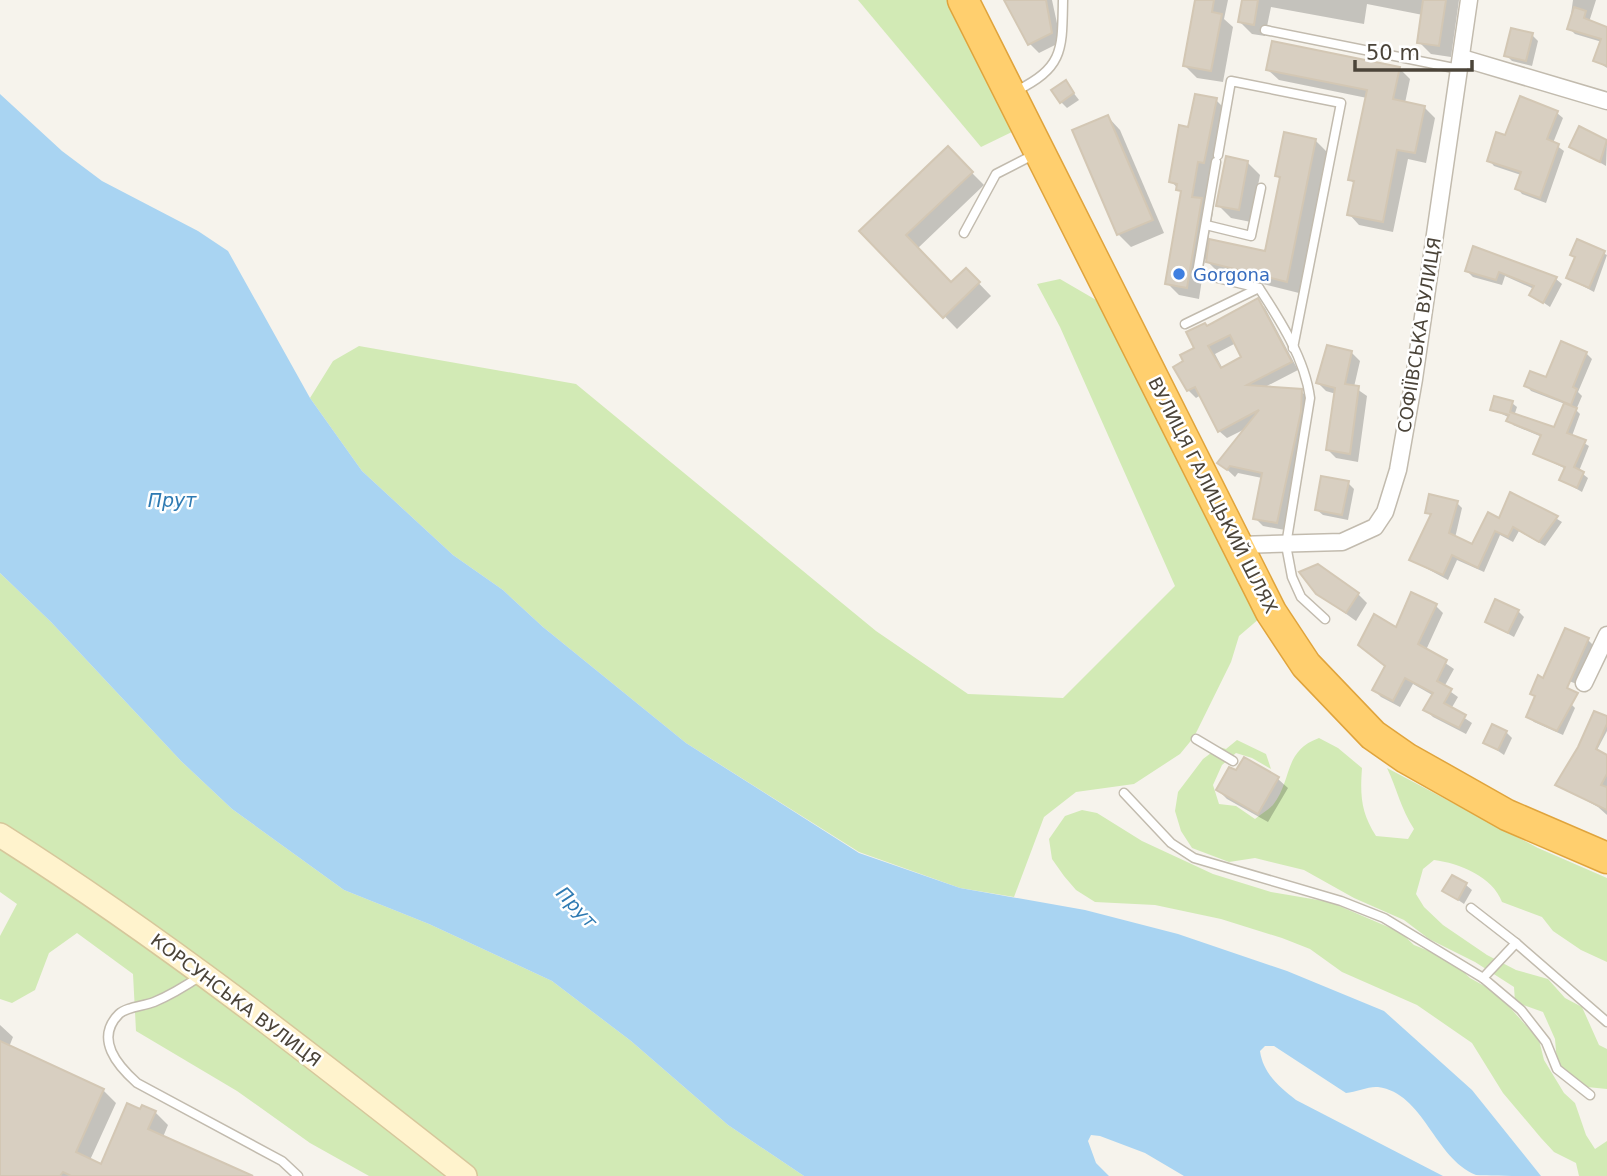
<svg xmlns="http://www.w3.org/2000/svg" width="1607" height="1176" viewBox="0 0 1607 1176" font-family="'DejaVu Sans',sans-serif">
	<rect width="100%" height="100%" fill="#f6f3ec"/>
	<!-- green -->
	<g fill="#d2eab5">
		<path d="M858,0H955L1016,130L981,147Z"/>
		<path d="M1060,279L1103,304L1267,612L1239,636L1231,662L1194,737L1180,754L1134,784L1076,792L1044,817L1014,897L960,888L859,852L686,743L543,627L503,590L453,555L362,471L310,398L333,361L359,346L576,384L876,631L968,694L1063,698L1175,586L1060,327L1037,284Z"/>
		<path d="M0,573L51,622L181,761L232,809L344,890L429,924L552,981L631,1041L728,1125L804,1176H369L310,1143L237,1091L136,1031L133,974L77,933L49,953L35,990L12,1003L0,999V936L17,904L0,892Z"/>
		<path d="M1319,738L1338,748L1362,768C1360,796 1361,812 1376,836L1408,839L1414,829C1401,809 1397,789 1387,768L1538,848L1607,878V962L1581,950L1553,931L1542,917L1502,902C1493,877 1459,863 1434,860L1423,869L1416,894L1424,907L1443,925L1487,955L1516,970L1548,979L1565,998L1582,1007L1599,1045L1607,1049V1089L1577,1086L1557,1063L1555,1039L1543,1012L1515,1002L1514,987L1475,962L1429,939L1404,920L1354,898L1304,870L1255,858L1229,862L1192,848L1181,831L1175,811L1178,792L1203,759L1219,747L1226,749L1237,740L1266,754L1271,769L1252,758L1236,753L1222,765L1213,785L1219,804L1236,806L1255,819C1260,815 1268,810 1273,805C1293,779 1283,751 1319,738Z"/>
		<path d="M1082,810L1097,813L1142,841L1213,874L1271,892L1330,902L1400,932L1414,945L1451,960L1470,978L1497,993L1539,1040L1544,1060L1564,1093L1575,1103L1586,1135L1595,1149L1607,1141V1176H1579L1576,1163L1554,1152L1541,1138L1503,1093L1472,1043L1417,1005L1342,972L1310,949L1282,938L1221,919L1155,905L1095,902L1076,890L1064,876L1052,859L1049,839L1065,816Z"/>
	</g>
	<!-- water -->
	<path fill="#a9d4f2" d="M0,94L62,151L102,181L198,231L228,251L310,398L362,471L453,555L503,590L543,627L686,743L859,853L960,888L1085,910L1178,934L1287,971L1384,1011L1472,1090L1541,1176C1526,1176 1489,1176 1476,1175C1434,1158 1424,1093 1378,1087C1369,1086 1356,1092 1346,1093L1274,1046H1265L1260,1051C1263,1073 1279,1087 1296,1100L1443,1176H1184L1145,1153L1100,1136L1091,1135L1088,1141L1096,1163L1109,1176H804L728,1125L631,1041L552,981L429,924L344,890L232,809L181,761L51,622L0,573Z"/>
	<!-- shadow -->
	<g fill="#0003" fill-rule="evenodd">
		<path d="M1006,0H1052L1061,42L1039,53L1030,44Z"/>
		<path d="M1197,0H1228L1224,19L1233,27L1223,82L1197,78L1185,66Z"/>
		<path d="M1244,0H1459L1451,57L1431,54L1419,42L1423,15L1367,4L1364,24L1271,7L1265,36L1252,34L1240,22Z"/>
		<path d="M1573,0H1596L1589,22L1607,29V68L1595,60L1602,42L1575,34L1569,28Z"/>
		<path d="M1532,35L1538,41L1532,66L1512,61L1506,55Z"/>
		<path d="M1399,68L1410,79L1405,103L1424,107L1435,118L1426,163L1408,159L1393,232L1359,225L1349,214L1355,184L1350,180L1367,98L1279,80L1268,70Z"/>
		<path d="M1066,83L1079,100L1067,108L1061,102Z"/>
		<path d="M1216,100L1228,112L1216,174L1210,173L1204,203L1213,212L1208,241L1267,253L1281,180L1277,176L1315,140L1327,152L1299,293L1219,273L1205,259L1199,299L1179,295L1167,283L1182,193L1171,181L1190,129Z"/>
		<path d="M1557,113L1563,118L1553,143L1564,151L1546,203L1522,194L1517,188L1521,175L1494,166L1489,160L1506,138Z"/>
		<path d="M1108,117L1120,130L1164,233L1131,247L1118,234Z"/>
		<path d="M1580,129L1607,142L1606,166L1571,146Z"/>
		<path d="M948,149L984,185L917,249L951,284L966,270L991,296L957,329L862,231Z"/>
		<path d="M1248,163L1260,175L1251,222L1231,218L1218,205Z"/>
		<path d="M1578,241L1607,255L1594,292L1568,278L1576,259L1572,254Z"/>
		<path d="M1474,248L1556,279L1562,284L1550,307L1531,294L1534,289L1505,276L1502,285L1473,277L1467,271Z"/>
		<path d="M1257,300L1265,308L1298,370L1263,388L1301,391L1309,399L1285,530L1263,526L1255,518L1262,478L1238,473L1235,477L1219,462L1247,428L1227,438L1219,431L1201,395L1196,398L1188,390L1185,362L1208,327ZM1236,343L1243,358L1223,369L1215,354Z"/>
		<path d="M1351,352L1360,361L1354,387L1367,396L1358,462L1336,458L1328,450L1336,394L1326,391L1318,383Z"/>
		<path d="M1586,353L1592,359L1578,392L1582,396L1576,410L1580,414L1572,436L1589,446L1579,471L1588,478L1582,492L1561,480L1566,469L1535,454L1542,437L1513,425L1510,418L1492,409L1512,403L1517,407L1514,416L1555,429L1565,404L1531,391L1526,385L1547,379Z"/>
		<path d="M1348,483L1354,489L1348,520L1323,515L1317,510Z"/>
		<path d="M1457,503L1462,508L1455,538L1473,546L1500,520L1533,504L1562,522L1545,546L1519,531L1513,542L1500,535L1484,572L1457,560L1448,580L1411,560L1432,517L1427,512Z"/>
		<path d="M1317,593L1358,594L1367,603L1356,621Z"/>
		<path d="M1436,606L1443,613L1426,650L1454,669L1444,687L1458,697L1451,709L1472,723L1466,734L1433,717L1426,710L1434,696L1413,684L1400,707L1381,697L1374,690L1387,667L1360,645L1397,629Z"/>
		<path d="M1518,611L1524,617L1514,637L1487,622Z"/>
		<path d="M1588,640L1594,646L1577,684L1555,676Z"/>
		<path d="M1569,702L1575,708L1563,735L1534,722L1528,717Z"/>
		<path d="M1607,718V731L1597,750L1607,756V815L1598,807L1557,784Z"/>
		<path d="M1506,732L1512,738L1504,755L1485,742Z"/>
		<path d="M1245,759L1278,779L1288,788L1268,822L1227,799L1218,790L1237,772Z"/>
		<path d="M1466,885L1472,890L1464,904L1445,891Z"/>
		<path d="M0,1025L13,1037L9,1047L103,1090L116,1103L90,1160L102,1166L141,1111L155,1112L168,1125L163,1137L248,1176H0Z"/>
	</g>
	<!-- building -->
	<g fill="#d8cfc1" stroke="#d3c7b4" stroke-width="2" fill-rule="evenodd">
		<path d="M1004,0H1046L1052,33L1028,45Z"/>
		<path d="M1195,0H1214L1212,12L1222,14L1211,71L1183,66Z"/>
		<path d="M1242,0H1258L1254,25L1238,22Z"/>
		<path d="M1423,0H1446L1439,46L1417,43Z"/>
		<path d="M1574,7L1586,11L1584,18L1607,27V66L1593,61L1601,39L1567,29Z"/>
		<path d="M1511,28L1533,33L1526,61L1504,56Z"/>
		<path d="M1272,41L1400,67L1393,99L1425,106L1415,153L1397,150L1383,222L1347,215L1354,181L1348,180L1367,90L1266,70Z"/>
		<path d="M1066,80L1074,93L1060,103L1051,90Z"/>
		<path d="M1195,94L1217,98L1204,163L1198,162L1192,197L1202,198L1187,288L1165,284L1181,191L1176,190L1177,184L1169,182L1179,125L1188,127Z"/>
		<path d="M1520,96L1558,111L1547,139L1559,144L1540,198L1515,189L1521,172L1487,161L1496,132L1505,135Z"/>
		<path d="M1108,115L1153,220L1117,235L1072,130Z"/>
		<path d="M1579,126L1607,140L1600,162L1569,147Z"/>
		<path d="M1284,132L1316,139L1287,282L1206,262L1209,239L1265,251L1280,177L1275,176Z"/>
		<path d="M948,146L973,172L906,235L951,282L966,268L980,282L943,318L859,231Z"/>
		<path d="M1226,156L1248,161L1239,210L1216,206Z"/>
		<path d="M1577,239L1605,251L1589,288L1566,278L1575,257L1570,255Z"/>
		<path d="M1473,246L1557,277L1543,303L1529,295L1534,286L1499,272L1496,280L1465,271Z"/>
		<path d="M1258,298L1292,362L1247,385L1302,389L1301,412L1277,523L1253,519L1262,473L1230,466L1227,470L1217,463L1259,410L1218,432L1195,387L1187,391L1173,367L1183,361L1180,355L1194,348L1186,332L1205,323L1207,326ZM1230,335L1241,357L1221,368L1208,346Z"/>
		<path d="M1561,341L1587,352L1573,387L1577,389L1571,405L1524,386L1530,371L1546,377Z"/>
		<path d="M1327,345L1352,351L1345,384L1359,386L1350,454L1326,450L1335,388L1316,383Z"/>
		<path d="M1494,396L1513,401L1510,412L1554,427L1564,403L1577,408L1567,433L1586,440L1574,467L1584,472L1577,488L1559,480L1565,467L1533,454L1541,435L1506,421L1509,415L1490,410Z"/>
		<path d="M1321,476L1349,481L1342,515L1315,510Z"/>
		<path d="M1510,492L1558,516L1539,542L1513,527L1508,537L1495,531L1478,568L1452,555L1443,575L1409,560L1431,514L1425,513L1429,494L1458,501L1449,533L1472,544L1488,512L1499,518Z"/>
		<path d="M1318,564L1359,593L1346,613L1316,594L1299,572Z"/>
		<path d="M1411,592L1437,604L1418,644L1447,660L1437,681L1452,689L1444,703L1466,715L1459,728L1423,710L1433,693L1405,678L1393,701L1372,690L1385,666L1358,645L1374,614L1396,627Z"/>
		<path d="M1495,599L1519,610L1508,633L1485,622Z"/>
		<path d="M1565,628L1589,638L1567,688L1578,693L1557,731L1526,717L1535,696L1530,694L1538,675L1543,678Z"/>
		<path d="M1594,711L1607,716V724L1596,749L1607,755V774L1601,785L1607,787V810L1555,785L1578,747Z"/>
		<path d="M1492,724L1507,731L1498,750L1483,743Z"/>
		<path d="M1244,757L1279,777L1258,814L1216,790L1229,767L1236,770Z"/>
		<path d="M1452,875L1467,883L1458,900L1442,891Z"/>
		<path d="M0,1041L104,1089L76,1152L101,1164L127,1103L140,1109L142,1105L156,1111L148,1129L253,1176H71L63,1172L60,1176H0Z"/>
	</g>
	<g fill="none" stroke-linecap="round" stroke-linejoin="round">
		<!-- lane casing -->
		<g stroke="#c2bbae" stroke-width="11">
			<g id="lane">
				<path d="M1265,30L1459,69"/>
				<path d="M1016,91C1064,67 1062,50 1063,0"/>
				<path d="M1218,155L1231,81L1341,103L1293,348"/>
				<path d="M1216,162L1197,273L1259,288C1280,320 1305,359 1310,398L1286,545L1292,577L1301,597L1325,619"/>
				<path d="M1206,225L1251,236L1261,188"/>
				<path d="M964,233L996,174L1033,155"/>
				<path d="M1185,324L1259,288"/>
				<path d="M1196,739L1233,761"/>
				<path d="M1124,793L1171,843L1194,858L1341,901L1384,918L1483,978L1521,1010L1546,1042L1557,1069L1590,1095"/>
				<path d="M1471,908L1516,943L1483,978"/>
				<path d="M1516,943L1607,1022"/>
				<path d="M202,975C187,985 171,995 154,1002C144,1006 126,1007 119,1014C94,1039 118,1066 137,1083L282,1161L298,1176"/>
			</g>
		</g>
		<!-- street casing -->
		<g stroke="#c2bbae" stroke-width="19">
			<g id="street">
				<path d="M1462,58L1607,101"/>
				<path d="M1238,545L1342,542L1375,527L1385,512L1398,470L1414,379L1469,0"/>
				<path d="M1584,683L1607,635"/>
			</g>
		</g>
		<!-- secondary casing -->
		<g stroke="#d6c79b" stroke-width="26">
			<path id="secondary" d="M0,835C163,938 314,1057 465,1176"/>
		</g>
		<!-- highway casing -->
		<g stroke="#e0a43c" stroke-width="33">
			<path id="highway" d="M963,0L1271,612L1306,665L1373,735L1406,758L1507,815L1607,858"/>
		</g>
		<!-- lane -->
		<use href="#lane" stroke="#fff" stroke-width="8"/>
		<!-- street -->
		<use href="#street" stroke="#fff" stroke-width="16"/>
		<!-- secondary -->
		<use href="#secondary" stroke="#fff3cd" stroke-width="23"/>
		<!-- highway -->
		<use href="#highway" stroke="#ffcf6e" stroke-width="30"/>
	</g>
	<!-- markers -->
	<circle fill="#3f7fe0" stroke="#fff" stroke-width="2.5" cx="1179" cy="274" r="7"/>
	<g text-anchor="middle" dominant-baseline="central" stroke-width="5" stroke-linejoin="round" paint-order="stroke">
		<!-- shop labels -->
		<g font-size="18" fill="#366cbe" stroke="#fff" text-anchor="start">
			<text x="1193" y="274">Gorgona</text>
		</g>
		<!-- street labels -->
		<g font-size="18" fill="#4b4439" stroke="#fff">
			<text transform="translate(1419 335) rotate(-81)">СОФІЇВСЬКА ВУЛИЦЯ</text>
			<text transform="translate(1213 495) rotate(63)">ВУЛИЦЯ ГАЛИЦЬКИЙ ШЛЯХ</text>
			<text transform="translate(236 1000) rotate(37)">КОРСУНСЬКА ВУЛИЦЯ</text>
		</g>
		<!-- water labels -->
		<g font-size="19" font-style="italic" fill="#2e7ab2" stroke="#fff">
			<text x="172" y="500">Прут</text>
			<text transform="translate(577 907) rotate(46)">Прут</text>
		</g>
	</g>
	<!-- scale -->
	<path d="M1355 60v10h117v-10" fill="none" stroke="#4b4439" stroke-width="3.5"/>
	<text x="1366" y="60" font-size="21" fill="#4b4439" stroke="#ffffff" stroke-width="5" paint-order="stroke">50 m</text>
</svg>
